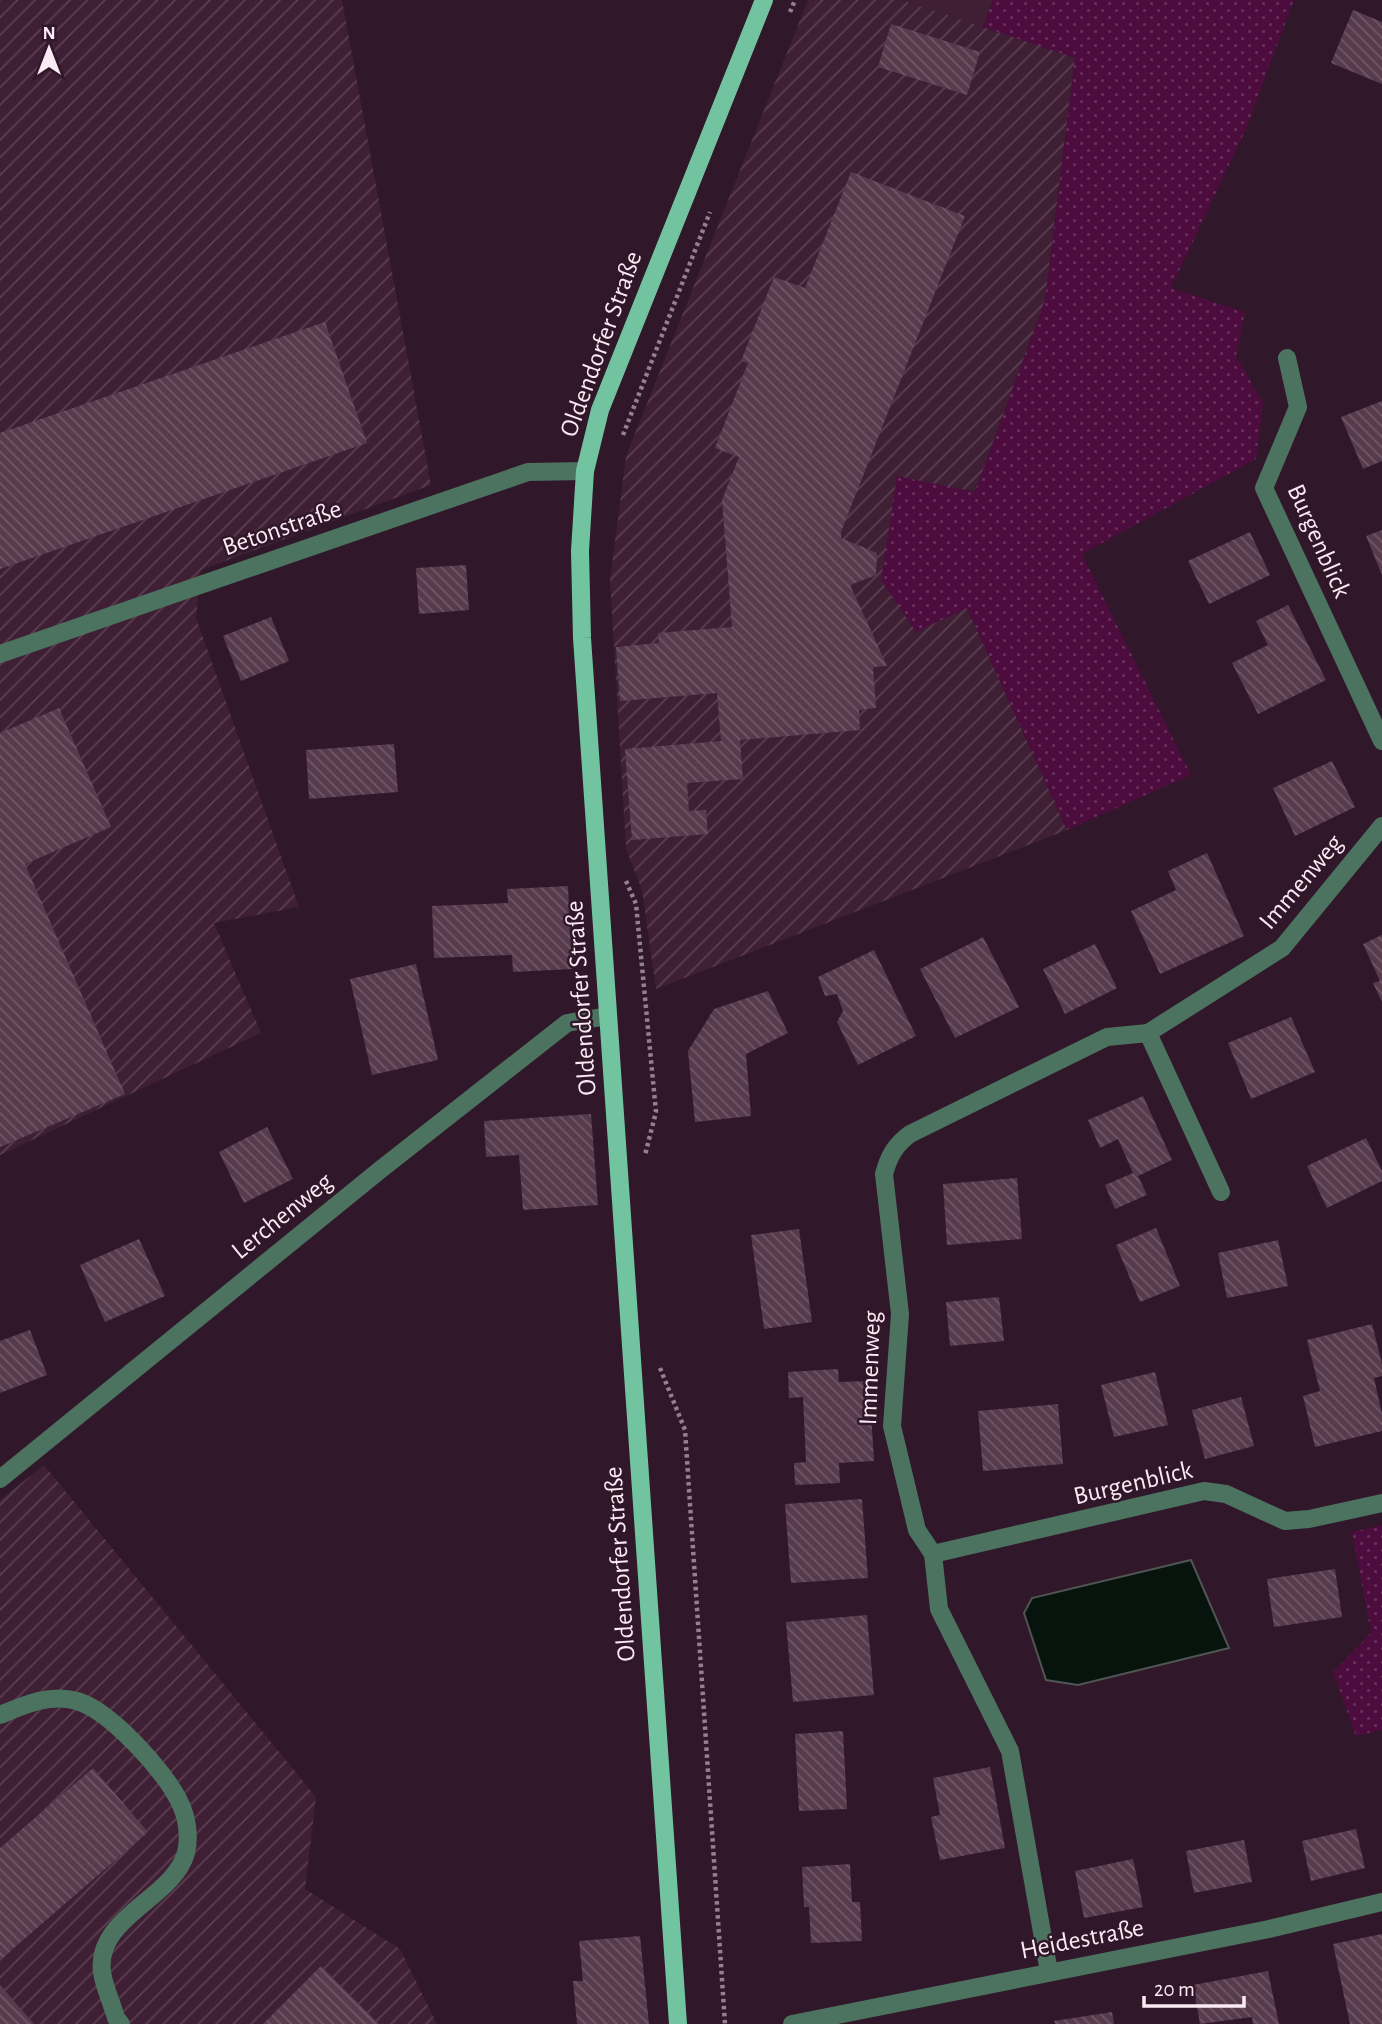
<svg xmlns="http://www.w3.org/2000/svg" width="1382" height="2024" viewBox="0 0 1382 2024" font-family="'Alegreya Sans',sans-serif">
	<defs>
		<pattern id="industrial-furrows" width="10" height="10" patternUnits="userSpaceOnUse" patternTransform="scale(1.75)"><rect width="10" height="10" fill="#3e1f34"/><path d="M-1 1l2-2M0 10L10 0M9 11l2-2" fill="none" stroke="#5b4052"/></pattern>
		<pattern id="green-dots" width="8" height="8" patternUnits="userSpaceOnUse" patternTransform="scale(1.75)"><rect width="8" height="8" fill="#4c0c3d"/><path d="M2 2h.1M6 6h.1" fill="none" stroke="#672f5a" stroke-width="1.8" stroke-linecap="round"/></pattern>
		<pattern id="building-back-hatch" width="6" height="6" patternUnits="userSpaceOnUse" patternTransform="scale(1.75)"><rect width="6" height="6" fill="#573b4d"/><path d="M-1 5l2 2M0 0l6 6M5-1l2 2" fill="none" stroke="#705767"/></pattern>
	</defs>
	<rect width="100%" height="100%" fill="#301729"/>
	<!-- built -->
	<path fill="#3e1f34" d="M901,0H993L983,27Z"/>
	<!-- industrial -->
	<g fill="url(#industrial-furrows)">
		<path d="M0,0H342L431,485L201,570L196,618L299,907L214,923L261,1033L0,1155Z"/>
		<path d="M808,0H901L1075,57L1045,300L975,492L897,477L967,608L1067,830L656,989L642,890L626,849L610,580L626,456Z"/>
		<path d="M44,1465L316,1797L305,1889L400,1949L437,2024H0V1500Z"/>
	</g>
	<!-- green -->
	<g fill="url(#green-dots)">
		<path d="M993,0H1294L1246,129L1171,288L1245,312L1236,356L1263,403L1256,459L1082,554L1191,775L1067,830L967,608L916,632L881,580L897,476L975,492L1045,300L1075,58L983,27Z"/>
		<path d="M1382,1525V1730L1356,1736L1333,1672L1371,1633L1352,1532Z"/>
	</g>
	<!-- water -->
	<path fill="#07140e" stroke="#505453" stroke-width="2" d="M1191,1560L1229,1648L1078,1685L1046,1680L1024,1613L1032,1598Z"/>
	<!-- building -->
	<g fill="url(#building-back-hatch)">
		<path d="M1353,10L1382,22V84L1331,63Z"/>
		<path d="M891,24L980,52L967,95L878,67Z"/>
		<path d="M851,172L965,216L841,532V538L877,553L876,575L850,585L887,666L873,667L876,708L859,710L860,730L740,740L743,779L687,783L689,811L706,810L708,834L632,840L625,749L721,741L717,693L620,701L616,647L659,643L658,633L732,627L722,500L739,457L715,448L748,363L741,361L774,277L805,288Z"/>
		<path d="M325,322L367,443L0,569V433Z"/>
		<path d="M1382,401V461L1363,469L1341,417Z"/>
		<path d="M1382,530V575L1366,536Z"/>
		<path d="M1250,532L1270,575L1209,604L1188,561Z"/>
		<path d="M466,565L469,610L419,614L416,568Z"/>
		<path d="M1288,605L1326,680L1258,714L1232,663L1268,645L1256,621Z"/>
		<path d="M271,617L289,661L241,681L223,636Z"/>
		<path d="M59,708L111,827L25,864L125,1094L0,1147V733Z"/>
		<path d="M394,744L398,792L309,799L306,750Z"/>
		<path d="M1332,761L1355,807L1295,836L1273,788Z"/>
		<path d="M1207,853L1244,936L1160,974L1131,911L1176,890L1168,871Z"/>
		<path d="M568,886L572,969L513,972L512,955L434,958L432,906L508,903L507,889Z"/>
		<path d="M1382,935V1002L1373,983L1380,981L1363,944Z"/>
		<path d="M983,937L1019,1007L955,1038L920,969Z"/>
		<path d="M1095,944L1117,988L1065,1014L1043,969Z"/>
		<path d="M874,950L916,1036L858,1065L837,1022L843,1011L837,994L825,996L818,977Z"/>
		<path d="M416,964L438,1060L372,1075L350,979Z"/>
		<path d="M768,991L788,1033L746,1054L751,1116L695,1122L688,1051L714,1009Z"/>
		<path d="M1291,1017L1315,1072L1251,1099L1228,1043Z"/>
		<path d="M1143,1096L1172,1160L1138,1176L1147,1195L1115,1209L1105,1185L1133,1173L1118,1139L1100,1148L1088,1120Z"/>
		<path d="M591,1114L598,1205L523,1210L519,1155L486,1157L484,1121Z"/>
		<path d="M267,1127L293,1179L244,1203L219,1152Z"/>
		<path d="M1366,1138L1382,1171V1181L1327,1208L1307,1166Z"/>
		<path d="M1017,1178L1022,1239L947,1245L943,1184Z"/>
		<path d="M1156,1228L1180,1286L1140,1302L1116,1245Z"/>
		<path d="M799,1229L812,1322L764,1329L751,1235Z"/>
		<path d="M139,1239L165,1296L105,1322L80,1265Z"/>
		<path d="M1278,1240L1288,1286L1227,1298L1218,1253Z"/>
		<path d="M999,1297L1004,1341L950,1346L946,1302Z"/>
		<path d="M1372,1324L1382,1364V1376L1374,1378L1382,1414V1431L1315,1447L1303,1396L1320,1391L1307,1340Z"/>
		<path d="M30,1330L47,1375L0,1393V1341Z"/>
		<path d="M838,1369L839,1382L869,1381L874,1461L839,1463L840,1483L795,1485L794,1463L806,1462L803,1397L789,1398L788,1372Z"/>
		<path d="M1155,1372L1168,1425L1114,1437L1101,1385Z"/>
		<path d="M1241,1397L1254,1446L1205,1459L1192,1410Z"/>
		<path d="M1058,1404L1063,1464L983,1471L978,1411Z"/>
		<path d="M862,1499L868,1578L791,1583L785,1504Z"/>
		<path d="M1335,1569L1342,1617L1274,1627L1267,1579Z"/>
		<path d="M867,1615L874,1695L793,1702L786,1622Z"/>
		<path d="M843,1731L847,1809L799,1811L795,1734Z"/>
		<path d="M990,1767L1005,1848L940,1860L931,1817L940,1815L933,1778Z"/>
		<path d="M93,1768L148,1832L0,1960V1848Z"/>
		<path d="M1356,1829L1365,1868L1311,1881L1302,1841Z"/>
		<path d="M1244,1840L1252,1882L1194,1893L1186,1851Z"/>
		<path d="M1133,1859L1143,1907L1084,1918L1075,1871Z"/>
		<path d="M850,1864L852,1902H860L862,1941L811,1943L809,1907H804L802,1867Z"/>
		<path d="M1382,1934V2024H1350L1333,1944Z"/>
		<path d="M640,1936L649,2024H577L573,1981H583L579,1941Z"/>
		<path d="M321,1966L379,2024H263Z"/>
		<path d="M1268,1971L1279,2024H1253L1252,2017L1200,2024L1193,1985Z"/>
		<path d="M0,1985L34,2024H0Z"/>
		<path d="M1112,2012L1114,2024H1055L1054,2021Z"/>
	</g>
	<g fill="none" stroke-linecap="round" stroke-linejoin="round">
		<!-- path -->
		<g stroke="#96808f" stroke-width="4.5" stroke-dasharray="3.5 3.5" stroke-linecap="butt">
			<path d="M790,12L795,0"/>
			<path d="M623,435L710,212"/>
			<path d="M626,881L636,904L656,1112L645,1155"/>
			<path d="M660,1368L685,1430L725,2024"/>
		</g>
		<!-- minor -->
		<g stroke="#4c7260" stroke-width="18">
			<path d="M1287,358L1298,407L1264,488L1382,741"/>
			<path d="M0,654L528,472L585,471"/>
			<path d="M1148,1033L1221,1192"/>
			<path d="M0,1479L380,1170L567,1023L608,1016"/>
			<path d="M933,1554L1204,1491L1226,1494L1285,1521L1309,1519L1382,1503"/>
			<path d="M0,1715C24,1705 50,1693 77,1701C109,1710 165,1771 179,1801C187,1816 190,1836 186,1853C173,1899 95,1917 102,1972C104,1987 112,2003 116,2018L121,2024"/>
			<path d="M1049,1972L1010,1751L939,1609L933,1554L917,1530L892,1426L900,1314L884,1174C889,1156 895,1145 910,1134L1107,1037L1148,1033L1282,948L1382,826"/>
			<path d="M792,2024L1269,1929L1382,1902"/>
		</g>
		<!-- major -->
		<path stroke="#72c3a0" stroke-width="18" d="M678,2024L582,638L580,551L585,471L600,410L764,0"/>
	</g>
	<g text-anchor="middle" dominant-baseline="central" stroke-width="5" stroke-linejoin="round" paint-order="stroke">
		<!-- street labels -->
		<g font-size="26" fill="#fbe9f4" stroke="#301729">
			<text transform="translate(601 344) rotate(-70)">Oldendorfer Straße</text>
			<text transform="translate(282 528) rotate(-19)">Betonstraße</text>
			<text transform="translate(1319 541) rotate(66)">Burgenblick</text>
			<text transform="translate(1301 882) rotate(-50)">Immenweg</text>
			<text transform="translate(581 998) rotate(-94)">Oldendorfer Straße</text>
			<text transform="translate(282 1216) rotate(-39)">Lerchenweg</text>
			<text transform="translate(870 1368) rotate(-88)">Immenweg</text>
			<text transform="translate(1133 1483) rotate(-13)">Burgenblick</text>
			<text transform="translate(620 1564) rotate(-94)">Oldendorfer Straße</text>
			<text transform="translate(1082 1939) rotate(-11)">Heidestraße</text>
		</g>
	</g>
	<!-- north arrow -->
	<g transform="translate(49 49)" stroke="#301729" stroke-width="5" paint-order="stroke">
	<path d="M0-5L12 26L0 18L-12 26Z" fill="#fbe9f4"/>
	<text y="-10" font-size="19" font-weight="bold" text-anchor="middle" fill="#fbe9f4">N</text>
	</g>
	<!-- scale -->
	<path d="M1144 1996v10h100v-10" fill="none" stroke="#fbe9f4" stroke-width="3.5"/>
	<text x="1154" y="1996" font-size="21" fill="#fbe9f4" stroke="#301729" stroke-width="5" paint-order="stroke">20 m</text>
</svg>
